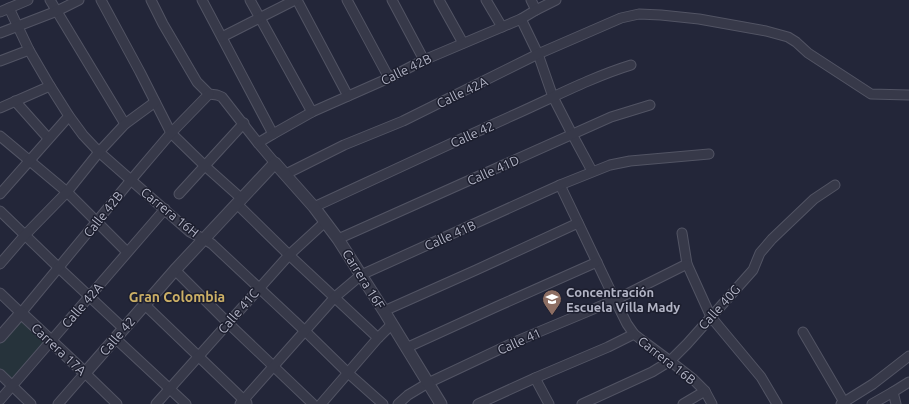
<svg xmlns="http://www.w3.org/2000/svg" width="909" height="404" viewBox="0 0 909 404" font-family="Ubuntu,sans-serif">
	<rect width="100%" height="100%" fill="#232639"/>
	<!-- green -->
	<path fill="#26333b" d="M21,313L51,341L12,386L0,374V337Z"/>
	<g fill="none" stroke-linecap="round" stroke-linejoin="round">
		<!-- minor casing -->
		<g stroke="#525464" stroke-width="11">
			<g id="minor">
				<path d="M50,0L125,124"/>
				<path d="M101,0L140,72L171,133L205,166L242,199"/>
				<path d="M151,0L163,24L197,82L209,94L217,95L222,97L258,143L275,163"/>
				<path d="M202,0L273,134"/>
				<path d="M250,0L312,112"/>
				<path d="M297,0L348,96"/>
				<path d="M347,0L389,78"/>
				<path d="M392,0L424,60"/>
				<path d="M439,0L463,43"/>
				<path d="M486,0L502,27"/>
				<path d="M531,0L536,10"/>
				<path d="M9,8L29,50L50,86L69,116L83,135L99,152L190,232L204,239L212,244L305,331L348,373L383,404"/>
				<path d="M0,12L28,0"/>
				<path d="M521,19L538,54L553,97L572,134L592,171"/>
				<path d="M0,33L57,11L79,0"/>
				<path d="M222,37L295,0"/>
				<path d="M0,61L29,50"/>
				<path d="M15,101L48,138"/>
				<path d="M0,108L50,86"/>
				<path d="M0,136L67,192L127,252"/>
				<path d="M258,143L273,134L312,112L389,78L424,60L521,19L536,10L556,0"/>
				<path d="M286,174L344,145L403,121L538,54L621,18L639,14L661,15L699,19L766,31L788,37L796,42L808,53L871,94L909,95"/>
				<path d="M560,185L615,300L627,324L634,334L643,341L670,361L692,378L705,391L712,404"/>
				<path d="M0,194L69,116"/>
				<path d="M179,194L244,123"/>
				<path d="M237,204L289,255L378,338"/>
				<path d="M314,207C381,176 449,144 516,114C554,97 592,77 631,65"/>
				<path d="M0,211L59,268L123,328"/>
				<path d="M682,233L687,264L711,317L761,377L777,404"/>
				<path d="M338,239L611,117L650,105"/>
				<path d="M0,264L25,235L67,192L99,152L125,124L155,102"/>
				<path d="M175,270L228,323L313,404"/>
				<path d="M0,293L21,313L131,180L171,133L209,94"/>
				<path d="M144,304L247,403"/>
				<path d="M384,311L476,270L578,223"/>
				<path d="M803,332L844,402"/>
				<path d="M115,338L186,404"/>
				<path d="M406,348L498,306L597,262"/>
				<path d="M0,374L31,404"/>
				<path d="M535,378L549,404"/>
				<path d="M893,392L909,382"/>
				<path d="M0,400L165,209"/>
				<path d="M58,404L85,373L117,404"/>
				<path d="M156,404L289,255L325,222"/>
				<path d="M240,404L335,297L361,275L560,185L610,165L630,161L709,154"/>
				<path d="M321,404L378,338L392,324"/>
				<path d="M398,404L408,395L428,383L517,341L615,300L687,264"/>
				<path d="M478,404L535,378L608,347L634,334"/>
				<path d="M582,404L652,372L670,361L687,344L753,270L760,253L772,239L814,199L835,185"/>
				<path d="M683,404L705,391"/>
				<path d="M841,404L873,384L909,356"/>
				<path d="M872,404L893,392L896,404"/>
			</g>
		</g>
		<!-- tertiary casing -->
		<g stroke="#525464" stroke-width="13">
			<path id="tertiary" d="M0,337L21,313L85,373L175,270L275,163L314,207L338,239L384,311L441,404"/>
		</g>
		<!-- minor -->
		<use href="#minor" stroke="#373949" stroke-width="9"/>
		<!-- tertiary -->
		<use href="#tertiary" stroke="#373949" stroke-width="11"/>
	</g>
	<!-- icons -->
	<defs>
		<g id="school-pin" transform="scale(1)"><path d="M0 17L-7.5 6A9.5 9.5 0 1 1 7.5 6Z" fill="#8d6e63" stroke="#1c1e2e"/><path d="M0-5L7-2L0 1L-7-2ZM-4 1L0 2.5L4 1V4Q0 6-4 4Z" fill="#fff"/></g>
	</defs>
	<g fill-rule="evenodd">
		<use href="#school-pin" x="552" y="299"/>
	</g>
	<g text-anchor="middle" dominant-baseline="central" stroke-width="3" stroke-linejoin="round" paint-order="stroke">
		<!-- street labels -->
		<g font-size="13" fill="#b2b4c5" stroke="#1c1e2e">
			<text transform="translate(406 69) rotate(-26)">Calle 42B</text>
			<text transform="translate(462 92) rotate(-26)">Calle 42A</text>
			<text transform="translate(472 134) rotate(-24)">Calle 42</text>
			<text transform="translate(493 170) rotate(-24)">Calle 41D</text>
			<text transform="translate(170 212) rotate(39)">Carrera 16H</text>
			<text transform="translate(103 214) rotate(-51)">Calle 42B</text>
			<text transform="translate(450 235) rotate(-24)">Calle 41B</text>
			<text transform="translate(364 279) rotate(58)">Carrera 16F</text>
			<text transform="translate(82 305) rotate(-49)">Calle 42A</text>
			<text transform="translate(719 307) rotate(-48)">Calle 40G</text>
			<text transform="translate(238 311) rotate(-49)">Calle 41C</text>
			<text transform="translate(117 336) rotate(-49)">Calle 42</text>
			<text transform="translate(519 341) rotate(-24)">Calle 41</text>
			<text transform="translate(59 349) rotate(43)">Carrera 17A</text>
			<text transform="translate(667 360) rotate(38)">Carrera 16B</text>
		</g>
		<!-- poi labels -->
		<g font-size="13" font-weight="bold" fill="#b2b4c5" stroke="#1c1e2e" text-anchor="start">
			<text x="566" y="292">Concentración<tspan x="566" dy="15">Escuela Villa Mady</tspan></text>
		</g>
		<!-- neighbourhood labels -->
		<g font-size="14" font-weight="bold" fill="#ccb066" stroke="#1c1e2e">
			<text x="177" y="297">Gran Colombia</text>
		</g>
	</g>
</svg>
